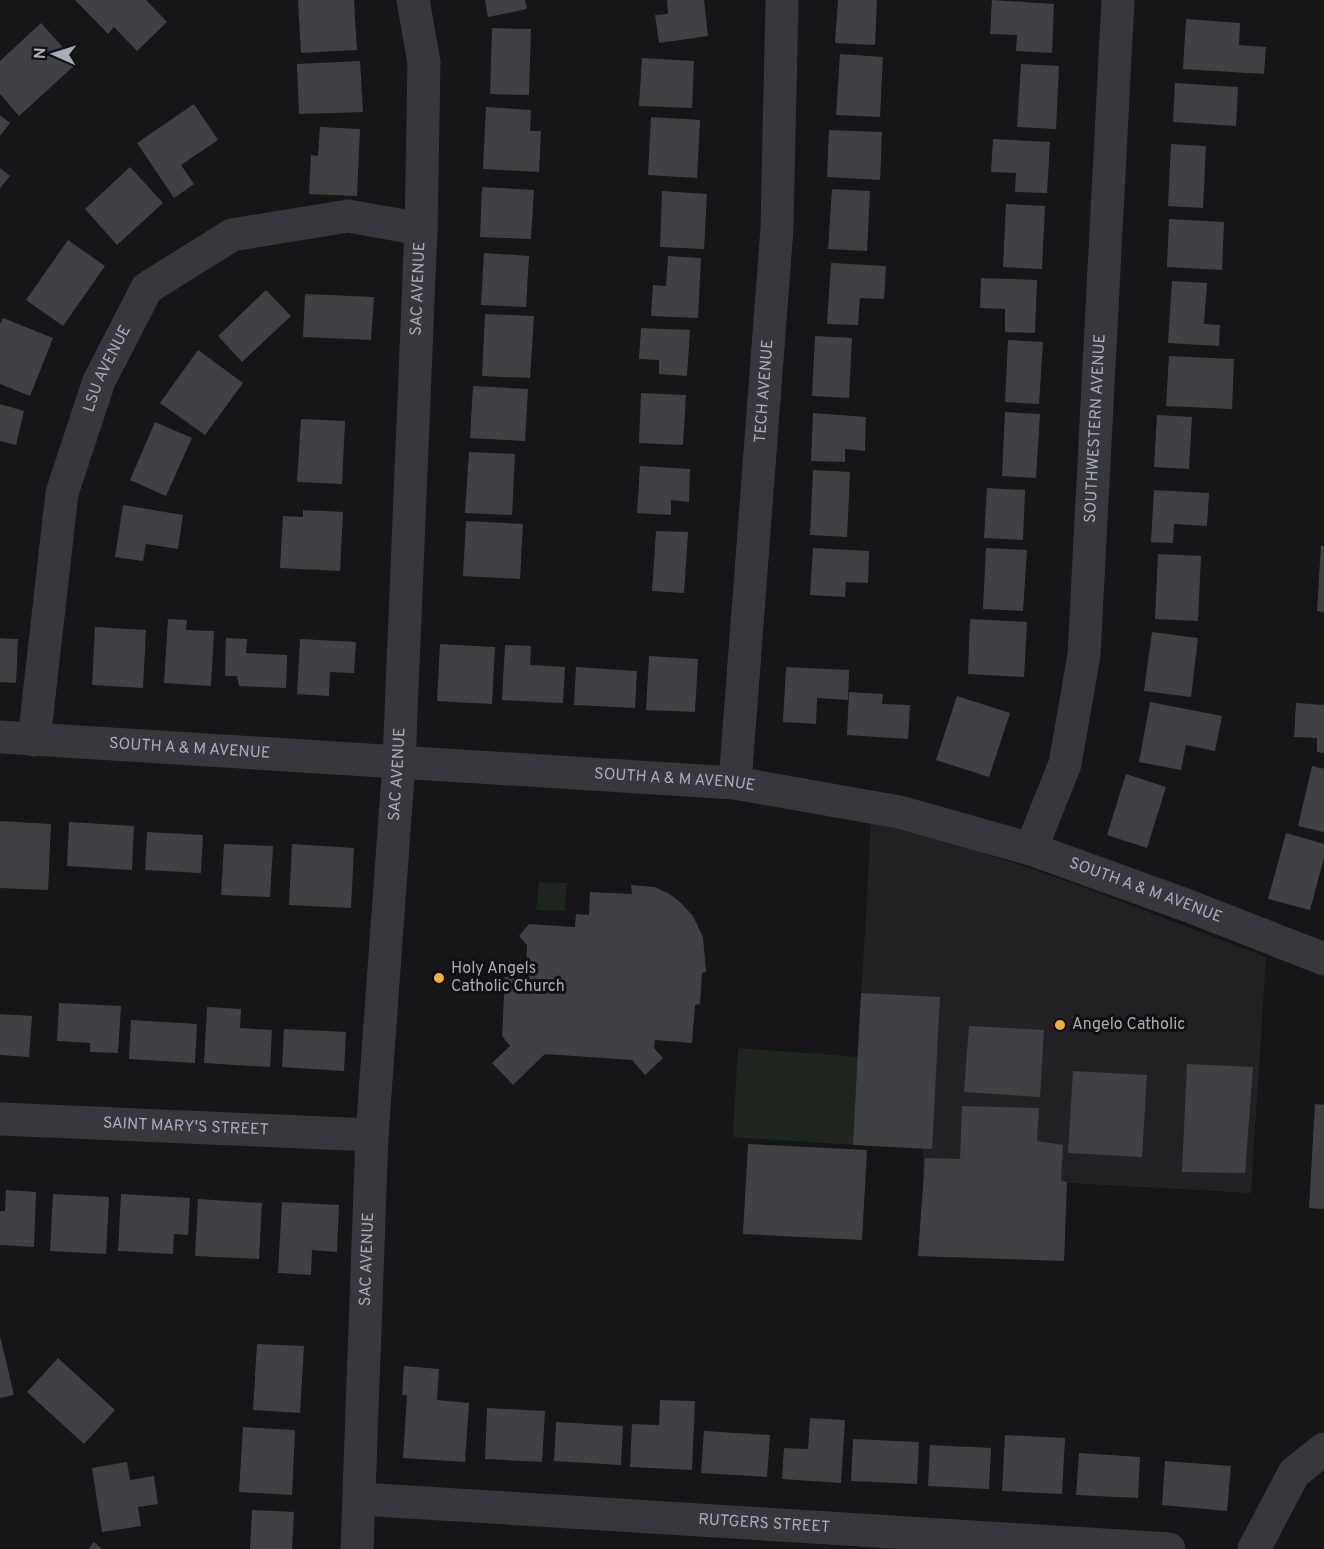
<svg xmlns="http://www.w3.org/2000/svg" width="1324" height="1549" viewBox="0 0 1324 1549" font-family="Overpass,sans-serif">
	<rect width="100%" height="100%" fill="#161618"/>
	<!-- built -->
	<path fill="#222225" d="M871,822L976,850L1075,884L1266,957L1251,1193L923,1175V1149L853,1145Z"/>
	<!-- green -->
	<g fill="#1e261f">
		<path d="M539,882L567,883L565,911L536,910Z"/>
		<path d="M738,1048L858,1057L853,1145L733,1137Z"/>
	</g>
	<!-- building -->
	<g fill="#404145">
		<path d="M75,0H146L167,22L137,51L114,27L108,34Z"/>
		<path d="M298,0H354L357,50L301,53Z"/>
		<path d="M485,0H525L527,9L488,17Z"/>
		<path d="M667,0H704L708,36L659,43L655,15L668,14Z"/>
		<path d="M838,0H877L875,45L835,43Z"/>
		<path d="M992,0L1054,4L1052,53L1016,51L1017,35L990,34Z"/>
		<path d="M1186,19L1240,23L1239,45L1266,47L1264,74L1183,69Z"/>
		<path d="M41,23L77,63L19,116L0,94V61Z"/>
		<path d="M492,28L531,29L529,95L490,94Z"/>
		<path d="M840,54L883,57L880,117L836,115Z"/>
		<path d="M642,58L694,61L692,108L639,106Z"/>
		<path d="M360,61L363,112L299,114L297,64Z"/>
		<path d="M1021,64L1059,66L1056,129L1017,127Z"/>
		<path d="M1175,83L1238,87L1236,126L1173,122Z"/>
		<path d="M194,104L218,140L181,165L194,184L174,198L137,143Z"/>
		<path d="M486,107L531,110L530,131H541L539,172L483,169Z"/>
		<path d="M0,115L10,123L0,136Z"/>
		<path d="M651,117L700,120L697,178L648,175Z"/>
		<path d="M320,127L360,129L357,196L309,194L311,155L318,156Z"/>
		<path d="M829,130L882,132L880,180L827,177Z"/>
		<path d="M993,139L1050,142L1047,193L1015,192L1016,173L991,172Z"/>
		<path d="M1171,144L1206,146L1203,208L1168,206Z"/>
		<path d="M130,167L163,203L117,245L85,209Z"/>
		<path d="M0,168L10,176L0,188Z"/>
		<path d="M482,187L534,190L531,239L480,237Z"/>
		<path d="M832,189L870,191L867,251L828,249Z"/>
		<path d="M662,191L707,194L704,249L660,247Z"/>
		<path d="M1006,204L1045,206L1042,269L1003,267Z"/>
		<path d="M1169,219L1224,222L1222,270L1167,267Z"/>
		<path d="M68,240L105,266L63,326L26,300Z"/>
		<path d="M484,253L529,256L526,307L481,305Z"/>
		<path d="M668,256L701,258L698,318L651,316L653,285L666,286Z"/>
		<path d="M831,263L886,266L884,299L860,298L858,325L827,324Z"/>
		<path d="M981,278L1037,280L1035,333L1005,332V309L980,308Z"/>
		<path d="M1172,281L1207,283L1204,324L1220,325L1219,346L1168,343Z"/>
		<path d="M266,290L291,316L242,362L218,336Z"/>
		<path d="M305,294L374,297L371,340L303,337Z"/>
		<path d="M485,314L534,316L530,378L482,376Z"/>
		<path d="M3,318L53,338L30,396L0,384V324Z"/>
		<path d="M641,328L690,330L687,376L659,374V360L639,359Z"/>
		<path d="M815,336L852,338L849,398L812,396Z"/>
		<path d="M1008,340L1043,342L1039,404L1005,402Z"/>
		<path d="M198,350L243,383L205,435L160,403Z"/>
		<path d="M1169,356L1234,359L1232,409L1166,406Z"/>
		<path d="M473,386L528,389L525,441L470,438Z"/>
		<path d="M641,393L686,395L683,445L639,443Z"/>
		<path d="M0,404L24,411L16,445L0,441Z"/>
		<path d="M1005,412L1040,414L1036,478L1002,476Z"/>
		<path d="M813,413L866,417L865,451L845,449V462L811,461Z"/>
		<path d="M1157,415L1192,417L1189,469L1154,467Z"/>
		<path d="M301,419L345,421L342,484L297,482Z"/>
		<path d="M155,422L192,438L166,496L130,480Z"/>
		<path d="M469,452L515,454L512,515L465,513Z"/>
		<path d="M640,466L690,469L689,502L671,500V515L637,513Z"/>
		<path d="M813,470L850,472L847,537L810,535Z"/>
		<path d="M987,488L1025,490L1023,540L984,538Z"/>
		<path d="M1154,490L1209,493L1207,526L1174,524L1173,543L1151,542Z"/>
		<path d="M123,505L183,515L178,549L146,544L143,561L115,557Z"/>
		<path d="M303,510L343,512L340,571L280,568L283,516L303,517Z"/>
		<path d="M466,521L523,524L520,579L463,576Z"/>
		<path d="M656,531L688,532L684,593L652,591Z"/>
		<path d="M1321,546H1324V612L1317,611Z"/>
		<path d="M813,548L869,551L868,583L846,582L845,597L810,595Z"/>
		<path d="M986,548L1027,550L1023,611L983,609Z"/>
		<path d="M1158,554L1201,556L1198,621L1155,619Z"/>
		<path d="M168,619L187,620L186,630L214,631L211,686L164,683Z"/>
		<path d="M970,619L1027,622L1024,677L968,674Z"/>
		<path d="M95,627L146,630L143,688L92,685Z"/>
		<path d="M1152,632L1198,638L1191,697L1144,691Z"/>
		<path d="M0,638L18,639L16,683L0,682Z"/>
		<path d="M226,638L247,639L246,653L287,655L286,688L239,686L237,676H225Z"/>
		<path d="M300,639L356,642L354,673L330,672L329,696L297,694Z"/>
		<path d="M440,644L495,647L492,704L437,701Z"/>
		<path d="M505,645L531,646L530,665L565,667L563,703L502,700Z"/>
		<path d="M649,656L698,659L695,712L646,710Z"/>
		<path d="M576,667L637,671L635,708L574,705Z"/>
		<path d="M786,667L849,670L848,700L817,698L816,724L783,722Z"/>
		<path d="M849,692L883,694L882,704L910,705L908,739L847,735Z"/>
		<path d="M957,696L1010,713L989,777L936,760Z"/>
		<path d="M1150,702L1222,716L1215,751L1186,745L1181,770L1139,762Z"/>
		<path d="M1296,703L1324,705V753L1317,752V738L1294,737Z"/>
		<path d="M1312,766L1324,769V832L1298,826Z"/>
		<path d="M1126,774L1166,787L1147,848L1107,835Z"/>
		<path d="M0,821L51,824L48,890L0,888Z"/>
		<path d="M69,822L134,826L132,870L67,866Z"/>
		<path d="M147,832L203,835L201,873L145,870Z"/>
		<path d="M1286,833L1324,844V858L1310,910L1268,899Z"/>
		<path d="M224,844L273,846L270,897L221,895Z"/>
		<path d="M292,844L354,848L351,908L289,905Z"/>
		<path d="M631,885L654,887L668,893L680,902L693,916L703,937L706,972L702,973L700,1004L695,1005L692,1043L655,1040L654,1048L663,1058L645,1075L632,1060L545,1054L513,1085L492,1063L510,1046L502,1036L505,977L526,978L527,945L519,936L529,924L575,927L576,914L589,915L590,892L632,894Z"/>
		<path d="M861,993L940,997L932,1149L853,1145Z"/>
		<path d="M59,1003L121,1006L118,1053L90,1052V1043L57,1041Z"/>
		<path d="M207,1007L241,1009L240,1028L272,1030L270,1067L204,1063Z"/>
		<path d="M0,1014L32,1016L29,1057L0,1055Z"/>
		<path d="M131,1020L197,1024L195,1063L129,1059Z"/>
		<path d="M969,1026L1044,1030L1040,1097L964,1092Z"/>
		<path d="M284,1029L346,1032L344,1071L282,1067Z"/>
		<path d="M1187,1064L1253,1067L1245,1173L1182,1172Z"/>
		<path d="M1073,1071L1147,1075L1142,1157L1068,1153Z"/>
		<path d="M1315,1104L1324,1105V1209L1309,1208Z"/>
		<path d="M962,1106L1039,1108L1037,1141L1063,1145L1061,1181L1067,1182L1064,1261L918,1256L925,1158L960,1159Z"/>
		<path d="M748,1144L867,1150L862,1240L743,1234Z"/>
		<path d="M6,1190L36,1192L34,1247L0,1245V1211H5Z"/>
		<path d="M53,1194L109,1197L106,1254L50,1251Z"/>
		<path d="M121,1194L190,1198L188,1235L174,1234L173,1254L118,1251Z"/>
		<path d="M198,1199L262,1203L259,1259L195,1256Z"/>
		<path d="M282,1202L339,1205L337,1252L312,1250L311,1275L278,1273Z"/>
		<path d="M0,1336L14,1395L0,1398Z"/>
		<path d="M257,1344L304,1346L300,1413L253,1410Z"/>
		<path d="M58,1358L115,1410L84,1444L27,1392Z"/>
		<path d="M404,1366L439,1369L437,1400L469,1403L465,1462L403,1458L407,1395H402Z"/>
		<path d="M660,1400L695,1401L692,1470L630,1467L632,1424L659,1425Z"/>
		<path d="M487,1408L545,1411L542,1462L485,1459Z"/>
		<path d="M810,1418L845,1420L841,1483L782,1479L784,1448L808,1449Z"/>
		<path d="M556,1422L623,1426L621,1465L554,1461Z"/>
		<path d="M243,1427L295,1430L292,1495L239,1492Z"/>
		<path d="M704,1431L770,1435L767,1477L701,1473Z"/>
		<path d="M1005,1435L1065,1438L1062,1494L1002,1491Z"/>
		<path d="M853,1439L919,1442L917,1484L851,1481Z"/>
		<path d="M930,1445L991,1448L989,1489L928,1486Z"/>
		<path d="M1079,1453L1140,1457L1138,1498L1076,1495Z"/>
		<path d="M1165,1461L1231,1466L1227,1511L1162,1505Z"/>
		<path d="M127,1462L130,1480L154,1476L158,1504L138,1507L141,1526L102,1532L92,1468Z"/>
		<path d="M252,1510L294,1512L292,1549H250Z"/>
		<path d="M94,1542L102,1549H88Z"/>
	</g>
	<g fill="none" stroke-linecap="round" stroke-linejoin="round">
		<!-- minor -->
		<g stroke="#37383d" stroke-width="33">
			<path id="s1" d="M0,737L735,783L899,812L1031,849L1186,905L1324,959"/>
			<path id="s2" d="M34,740L62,493L99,381L147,288L232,235L348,216L421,229"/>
			<path id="s3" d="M735,783L777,228L782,0"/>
			<path id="s4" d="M1031,849L1065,764L1084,655L1118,0"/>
			<path id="s5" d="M0,1119L372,1135"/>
			<path id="s6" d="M360,1499L1169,1549"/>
			<path id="s7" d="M357,1549L372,1135L399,762L421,229L424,62L413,0"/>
			<path d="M1254,1549L1294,1473L1324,1449"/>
		</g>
	</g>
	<!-- markers -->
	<g fill="#f2b134" stroke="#111113" stroke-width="2">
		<circle cx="439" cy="978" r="6"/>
		<circle cx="1060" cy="1025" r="6"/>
	</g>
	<g text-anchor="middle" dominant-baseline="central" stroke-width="6" stroke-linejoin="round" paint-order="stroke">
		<!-- street labels -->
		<g font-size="16" fill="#a8adb8" stroke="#111113">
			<text stroke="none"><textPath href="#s7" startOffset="1262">SAC AVENUE</textPath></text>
			<text stroke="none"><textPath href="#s2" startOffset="381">LSU AVENUE</textPath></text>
			<text stroke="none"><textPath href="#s3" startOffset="393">TECH AVENUE</textPath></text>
			<text stroke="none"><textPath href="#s4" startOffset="429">SOUTHWESTERN AVENUE</textPath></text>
			<text stroke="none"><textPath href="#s1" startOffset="190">SOUTH A &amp; M AVENUE</textPath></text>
			<text stroke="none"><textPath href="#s7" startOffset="776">SAC AVENUE</textPath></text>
			<text stroke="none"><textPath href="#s1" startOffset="676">SOUTH A &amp; M AVENUE</textPath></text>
			<text stroke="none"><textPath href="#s1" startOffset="1162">SOUTH A &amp; M AVENUE</textPath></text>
			<text stroke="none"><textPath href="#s5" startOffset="186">SAINT MARY'S STREET</textPath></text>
			<text stroke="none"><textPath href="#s7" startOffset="290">SAC AVENUE</textPath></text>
			<text stroke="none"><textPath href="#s6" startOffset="405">RUTGERS STREET</textPath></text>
		</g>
		<!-- poi labels -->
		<g font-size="16" fill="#a8adb8" stroke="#111113" text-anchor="start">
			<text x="451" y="969">Holy Angels<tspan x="451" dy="18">Catholic Church</tspan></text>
			<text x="1072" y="1025">Angelo Catholic</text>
		</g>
	</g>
	<!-- north arrow -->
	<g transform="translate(54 54) rotate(273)" stroke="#111113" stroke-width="4.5" paint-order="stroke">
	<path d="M0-4.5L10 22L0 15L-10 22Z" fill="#a8adb8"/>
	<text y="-9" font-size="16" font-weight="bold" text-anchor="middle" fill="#a8adb8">N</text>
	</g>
</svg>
